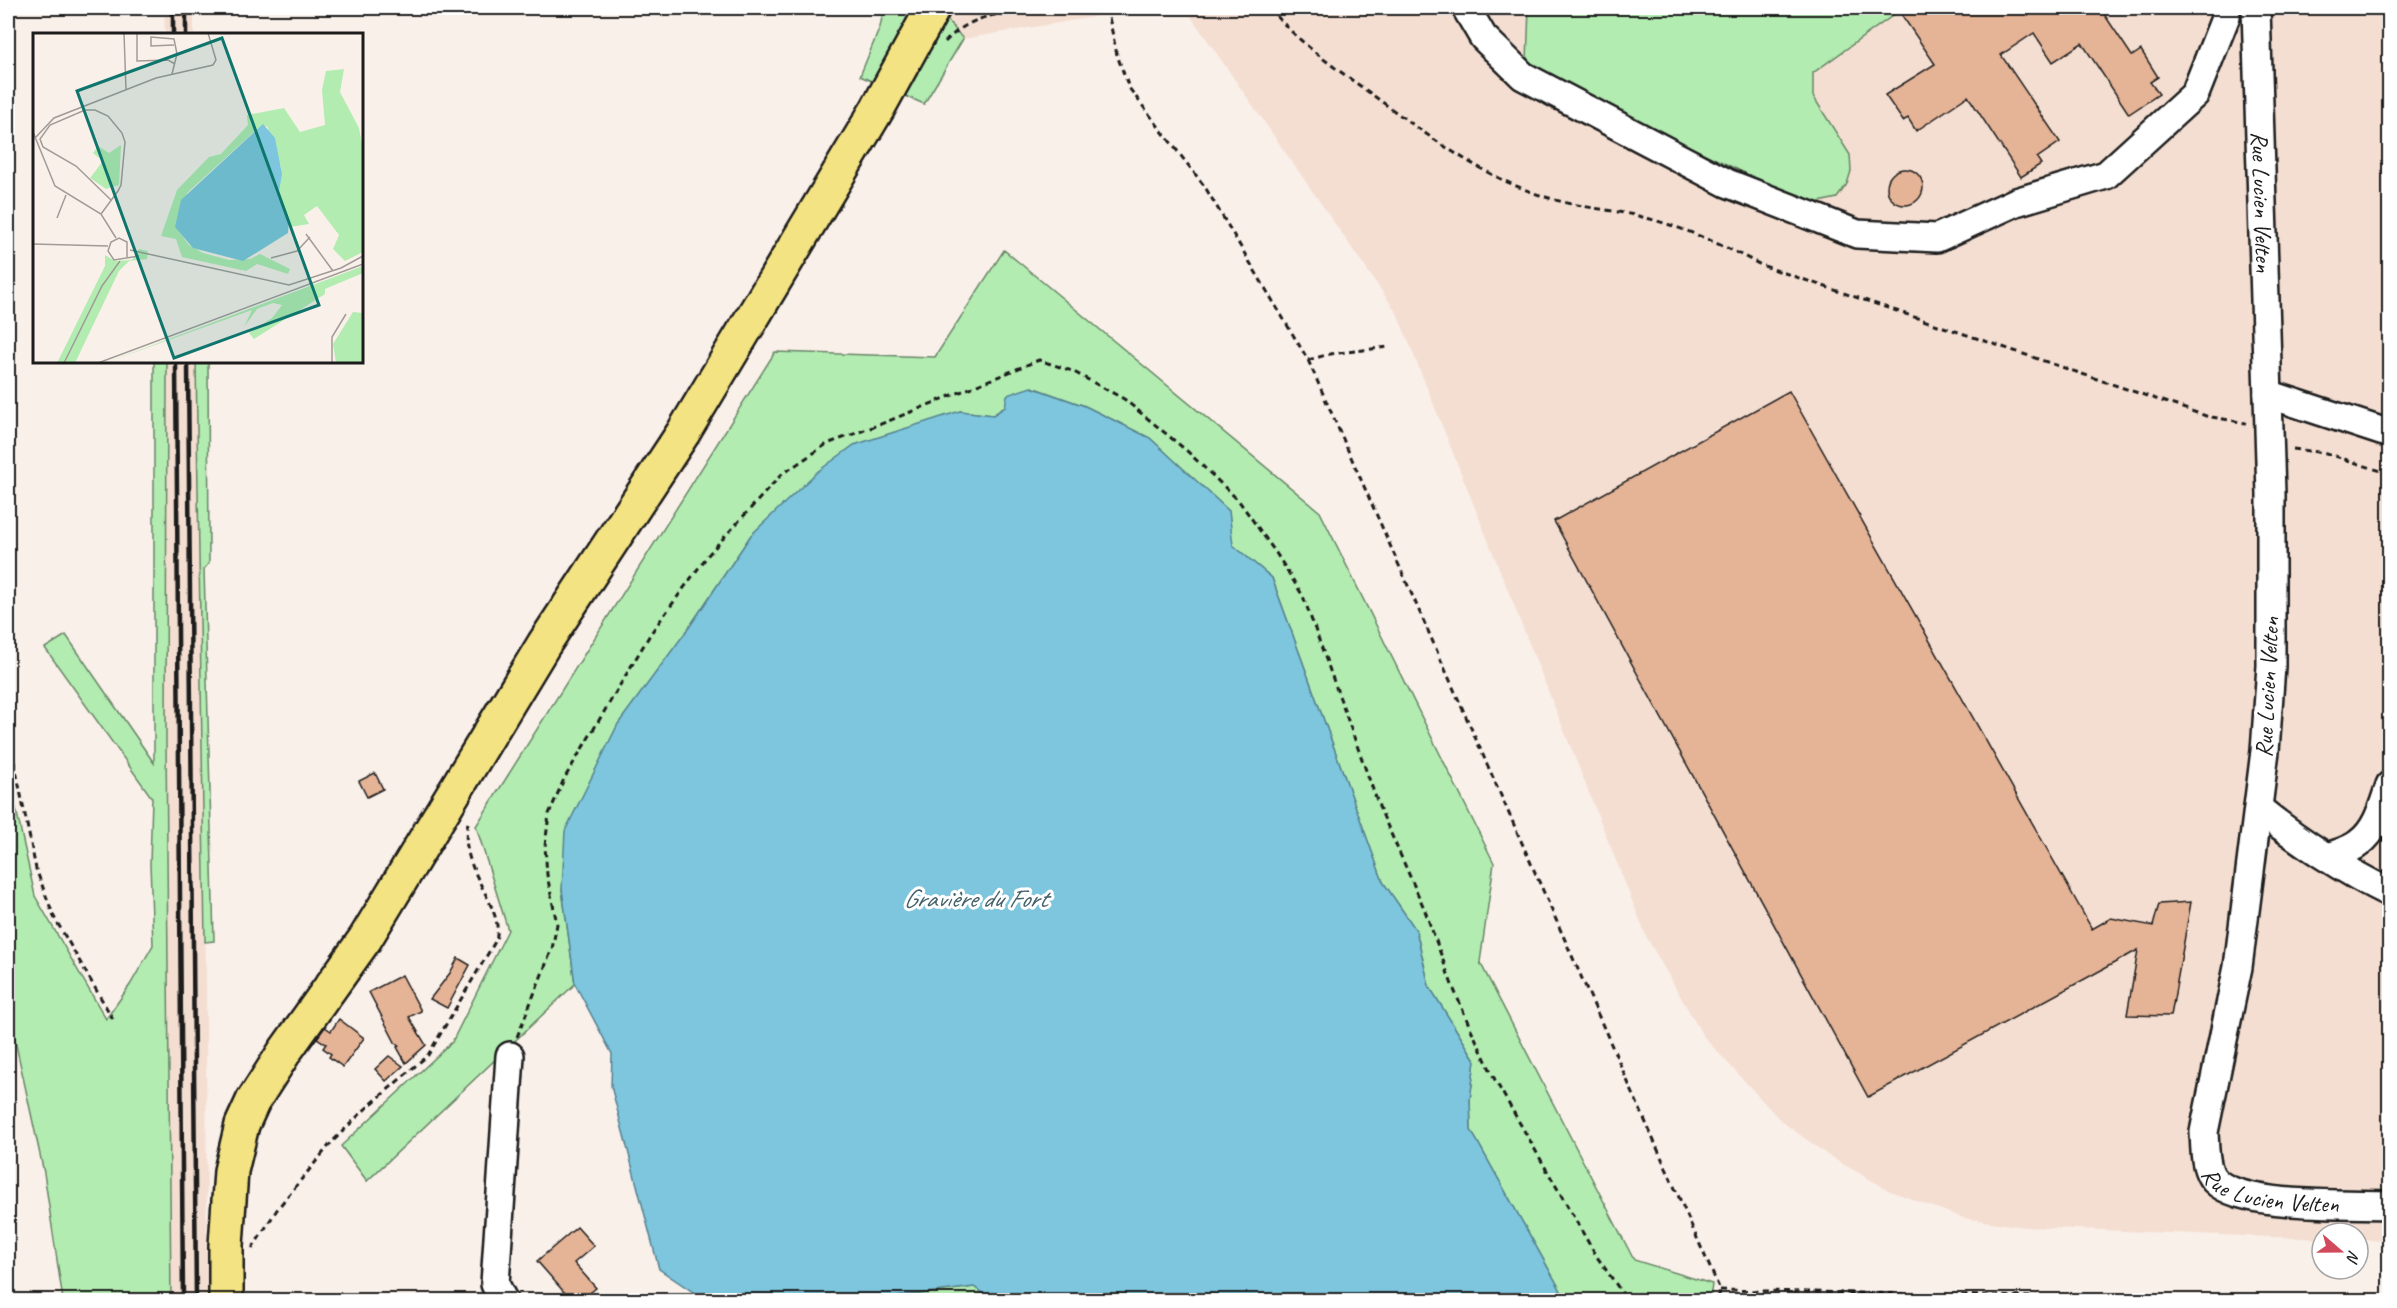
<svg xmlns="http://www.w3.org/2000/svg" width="2397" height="1308" viewBox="0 0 2397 1308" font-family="Caveat,sans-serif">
	<rect width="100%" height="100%" fill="#faf0ea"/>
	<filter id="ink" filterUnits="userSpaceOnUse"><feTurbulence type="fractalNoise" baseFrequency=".0167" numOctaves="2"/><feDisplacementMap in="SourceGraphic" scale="12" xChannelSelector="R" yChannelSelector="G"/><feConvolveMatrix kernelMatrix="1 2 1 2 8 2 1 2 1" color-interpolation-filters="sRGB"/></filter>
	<g filter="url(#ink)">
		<!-- built -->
		<g fill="#f4ded1">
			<path d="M164,8H194V34H165Z"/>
			<path d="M938,8H1102L1094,17L963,39Z"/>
			<path d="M1185,8H2389V1241L2358,1240V1233H2322V1239L2025,1227L1963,1218L1890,1191L1829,1156L1781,1121L1703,1036L1647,938L1397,313Z"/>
			<path d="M167,362H196L206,968L207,1300H171L166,741Z"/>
		</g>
		<!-- green -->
		<g fill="#b2ecb1" stroke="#678466" stroke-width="1.5">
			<path d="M884,8H938L963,39L924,104L860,76L880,27Z"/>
			<path d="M1529,8H1897L1899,11L1813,73V96L1850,155L1851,171L1847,184L1837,198L1810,204L1554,82L1532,68L1527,61Z"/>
			<path d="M1004,250L1320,512L1494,863L1480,962L1634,1260L1712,1284L1710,1300H1566L1471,1130L1470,1100L1475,1060L1429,986L1416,930L1383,882L1272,578L1232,545L1229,511L1150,438L1085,406L1032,387L993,415L960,411L751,535L690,626L562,889L575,984L367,1181L341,1146L452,1042L508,930L476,826L775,352L935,357Z"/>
			<path d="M154,362H167L166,741L171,1300H63L44,1173L8,1008V772L35,896L106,1019L130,985L153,945L150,864L152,798L45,648L66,635L154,763Z"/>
			<path d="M196,362H208L209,563L204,569L214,941L205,942Z"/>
			<path d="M974,1287L993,1300H871Z"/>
		</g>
		<!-- water -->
		<path fill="#7dc6dd" stroke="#568290" stroke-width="1.5" d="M1031,387L1085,406L1150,438L1229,511L1233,545L1272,578L1383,882L1416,930L1429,986L1475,1060L1470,1100L1471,1130L1566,1300H993L974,1287L871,1300H705L659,1269L611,1086L612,1054L575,984L562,889L565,831L618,724L690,626L751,535L817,472L854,445L960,411L993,415L1005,407L1007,395Z"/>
		<!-- building -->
		<g fill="#e5b396" stroke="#1c1c1c" stroke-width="1.5">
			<path d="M1897,8H2100L2132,56L2141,50L2158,77L2150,82L2159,94L2129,114L2082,43L2053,62L2034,33L2001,55L2060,142L2037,158L2041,164L2021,177L1968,96L1916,131L1908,118L1903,121L1885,95L1935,64Z"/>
			<circle cx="1905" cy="187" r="18"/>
			<path d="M1789,391L2092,929L2111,918L2153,926L2159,904L2191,902L2171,1016L2127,1015L2138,950L1868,1097L1554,521Z"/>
			<path d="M375,773L383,789L367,797L359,781Z"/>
			<path d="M458,958L470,965L447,1008L430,999L450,973Z"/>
			<path d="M402,975L421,1011L409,1017L426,1045L406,1063L397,1047L399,1046L396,1044L369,992Z"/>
			<path d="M339,1019L364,1038L343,1067L329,1057L331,1054L323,1048L326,1044L317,1038L325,1027L331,1031Z"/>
			<path d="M389,1056L403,1066L386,1081L375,1069Z"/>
			<path d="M577,1227L594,1246L574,1263L596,1288L581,1300H571L537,1261Z"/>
		</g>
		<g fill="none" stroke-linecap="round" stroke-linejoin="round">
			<!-- minor casing -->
			<g stroke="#1c1c1c" stroke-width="32">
				<g id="minor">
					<path d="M1466,8L1483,37L1523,76L1727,183L1857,234L1937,238L2016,202L2106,175L2195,94L2226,16L2225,8"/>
					<path id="s1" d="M2256,8L2271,494V666L2265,751L2238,967L2204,1132C2205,1146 2204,1165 2212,1177C2232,1209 2352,1203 2390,1205"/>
					<path d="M2268,394L2390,434"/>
					<path d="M2259,809C2296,839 2346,872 2390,893"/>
					<path d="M2328,857C2338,853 2351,850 2359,843C2377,830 2383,806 2390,785"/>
					<path d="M503,1300L495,1284L510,1056"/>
				</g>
			</g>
			<!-- major casing -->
			<g stroke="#1c1c1c" stroke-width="38">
				<path id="major" d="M226,1300V1245L231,1171L242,1125L253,1101L285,1051L365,939L544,644L683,433L878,108L933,8"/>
			</g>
			<!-- path -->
			<g stroke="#1c1c1c" stroke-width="3" stroke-dasharray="6 4.5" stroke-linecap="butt">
				<path d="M1107,8L1117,55L1129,88L1205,187L1308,360L1720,1290L1718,1300"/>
				<path d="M1270,8C1298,43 1334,67 1370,93C1427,135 1481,177 1549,198C1577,207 1606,209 1634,215C1679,225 1721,244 1761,265L2206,416L2246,423"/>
				<path d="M945,42C978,8 1010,15 1052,8"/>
				<path d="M1308,360L1330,354L1388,347"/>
				<path d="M2293,449L2326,453L2390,474"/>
				<path d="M8,731L36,869L54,917L113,1019"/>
				<path d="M517,1037L552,949L557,924L547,875L545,846L549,814L564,779L651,633L708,555L781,475L827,444L886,422L1039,360L1072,371L1124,399L1187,451L1239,501L1276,553L1303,596L1380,809L1424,908L1452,985L1470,1027L1495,1080L1595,1254L1627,1300"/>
				<path d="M252,1249L278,1208L332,1142L362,1112L428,1055L496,940C506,904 454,868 469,819"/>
				<path d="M1720,1290L2171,1300"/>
				<path d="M1849,1293L1857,1300"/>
			</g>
			<!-- minor -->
			<use href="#minor" stroke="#fff" stroke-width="27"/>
			<!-- major -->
			<use href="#major" stroke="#f4e382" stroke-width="33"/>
			<!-- rail -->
			<g stroke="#1c1c1c" stroke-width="4.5">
				<path d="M173,8V34"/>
				<path d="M186,8V34"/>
				<path d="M176,362L183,1300"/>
				<path d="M188,362L196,1300"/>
			</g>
		</g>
	</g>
	<g text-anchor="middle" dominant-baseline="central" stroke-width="6" stroke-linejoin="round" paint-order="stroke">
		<!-- street labels -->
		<g font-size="24" fill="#1c1c1c" stroke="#fff">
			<text stroke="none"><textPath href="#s1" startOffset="194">Rue Lucien Velten</textPath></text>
			<text transform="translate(2267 687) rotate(-87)">Rue Lucien Velten</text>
			<text stroke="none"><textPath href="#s1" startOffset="1238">Rue Lucien Velten</textPath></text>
		</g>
		<!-- water labels -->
		<g font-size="26" font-style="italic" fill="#436069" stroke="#fff">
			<text x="975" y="898">Gravière du Fort</text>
		</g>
	</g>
	<!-- overview -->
	<g transform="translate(33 33)">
		<rect width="330" height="330" fill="#faf0ea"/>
		<path d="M311,36L307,59L326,95L330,117V219L312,228L300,216L306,202L284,173L271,182L276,191L257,194L245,164L248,134L234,93L222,98L154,160L145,197L156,212L170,220L196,227L217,226L227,221L257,236L255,241L224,231L213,238L149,224L143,206L128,203L144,157L176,124L188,121L215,92L214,82L251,75L267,99L292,92L289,57L293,38ZM88,112L86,152L73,156L57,145L70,128L60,120L65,113L76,120ZM106,216L115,218L114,226L96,228L86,238L42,330H24L72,233V222L82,228L99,227ZM330,233V240L292,256V261L221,306L216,300L239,285L249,272L240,270L224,276L211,294L219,277L72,330ZM320,279L330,280V330H303L300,311Z" fill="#b2ecb1"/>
		<path d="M230,91L242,105L249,141L245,164L256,186L255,200L210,228L160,215L142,194L148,167Z" fill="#7dc6dd"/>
		<path fill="none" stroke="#a19b98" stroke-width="1.5" d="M91,0L93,57M104,0V28L135,27L142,31M139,41L144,21L141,6L118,4V13L141,12M0,99L22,153L68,181L83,205M3,104L21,85L123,45L180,32L183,27L175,0M68,181L85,158L88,152L92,109L89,100L75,83L62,77H52L17,92L7,106L10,114L43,133L78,167M24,185L33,162M273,201L300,238M0,211L75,213M97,217L256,252L308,235L330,223M94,224V209L86,205L78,209L75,218L81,227L106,223M238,225L264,218L277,204M31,330L69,253L87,228M65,330L330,231M299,330V304L313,281"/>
		<path fill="#0f766e" fill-opacity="0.15" stroke="#0f766e" stroke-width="3" d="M189,5L286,272L141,325L44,58Z"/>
		<rect width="330" height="330" fill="none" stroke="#1c1c1c" stroke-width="3"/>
	</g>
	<!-- margin -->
	<rect width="2397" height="1308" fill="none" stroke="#fff" stroke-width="30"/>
	<rect x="15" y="15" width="2367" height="1278" fill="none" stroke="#1c1c1c" stroke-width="2" filter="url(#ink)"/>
	<!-- north arrow -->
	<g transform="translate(2340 1251) rotate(110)"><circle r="28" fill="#ffffff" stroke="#a4a4a4" stroke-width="1.5"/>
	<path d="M0-4.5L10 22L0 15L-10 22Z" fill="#d1495b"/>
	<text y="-9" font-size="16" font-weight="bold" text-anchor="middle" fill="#1c1c1c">N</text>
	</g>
</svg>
